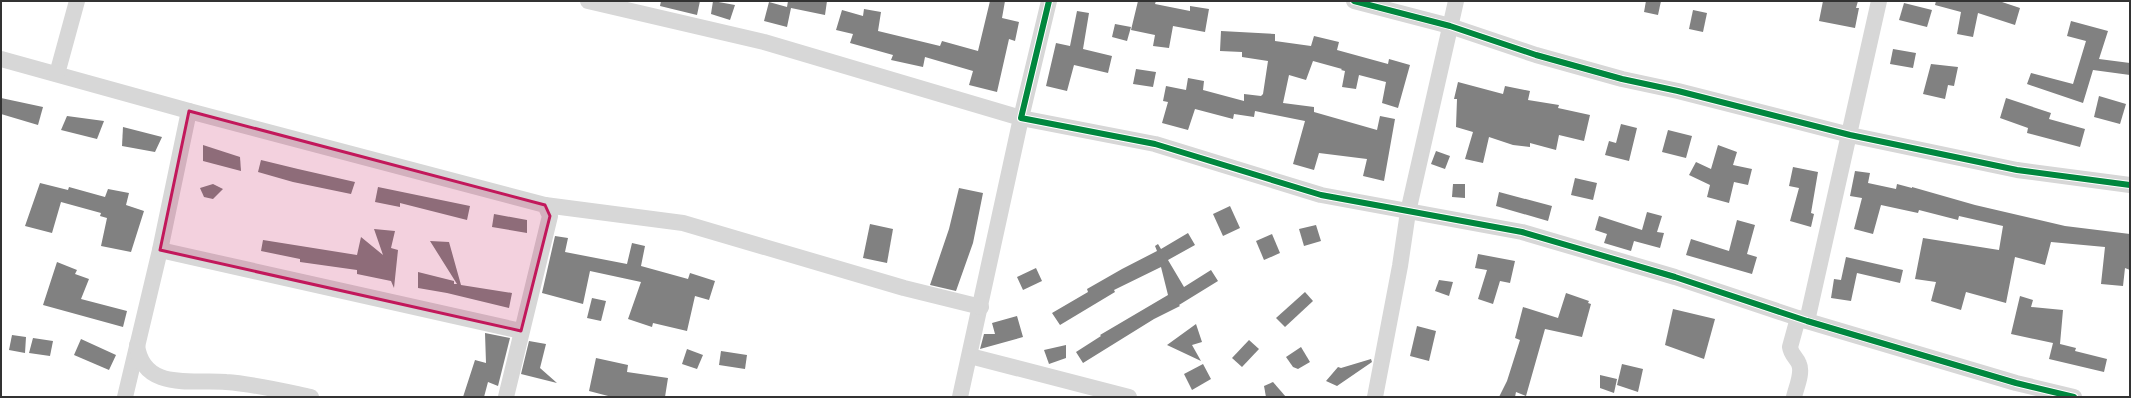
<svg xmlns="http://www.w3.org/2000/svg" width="2131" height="398" viewBox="0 0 2131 398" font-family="Quicksand,sans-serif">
	<rect width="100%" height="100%" fill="#fff"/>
	<!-- building -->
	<g fill="#818181">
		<path d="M661,1H700L697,15L660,6Z"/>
		<path d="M713,1L735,5L730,20L711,14Z"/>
		<path d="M788,1H827L825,15L791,8L787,27L764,21L769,2L787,7Z"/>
		<path d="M990,1H1005L1002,18L1019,22L1015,41L1009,39L997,92L969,85L973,71L925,57L923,67L891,60L893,55L850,43L853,34L836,30L842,10L863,16L864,9L881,12L878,31L940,46L942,41L978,51Z"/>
		<path d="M1138,1H1156L1155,4L1190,11V6L1209,9L1205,32L1173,26L1169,48L1153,46L1155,35L1131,30Z"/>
		<path d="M1646,1H1661L1658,15L1644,12Z"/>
		<path d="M1823,1H1858L1856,8H1859L1855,28L1819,21Z"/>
		<path d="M1936,1H1999L2020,8L2015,25L1978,13L1973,37L1957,34L1961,12L1935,5Z"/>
		<path d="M1904,3L1932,10L1927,27L1899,20Z"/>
		<path d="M1693,10L1707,13L1703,32L1689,29Z"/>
		<path d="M1077,11L1089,13L1083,49L1112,56L1108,73L1074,65L1067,91L1046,86L1056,43L1070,46Z"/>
		<path d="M2071,21L2108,31L2099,59L2130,63V75L2093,70L2083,103L2027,84L2031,73L2073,84L2086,41L2067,36Z"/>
		<path d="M1115,24L1131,27L1127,41L1112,37Z"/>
		<path d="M1221,31L1275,34V41L1311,46L1314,36L1339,42L1337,50L1388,64L1389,59L1410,65L1398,108L1382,103L1386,82L1359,75L1356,89L1342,87L1345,71L1341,70L1342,69L1313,61L1306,80L1289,75L1283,103L1314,107V112L1377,130L1380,116L1395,119L1384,181L1363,176L1367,159L1319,153L1314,170L1293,164L1305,121L1255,111L1254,117L1234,114L1233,119L1195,109L1188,130L1162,123L1168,102L1163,101L1166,86L1186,90L1188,78L1204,81L1203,90L1244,101V94L1261,96L1263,94L1268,61L1242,57V52L1220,51Z"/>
		<path d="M1893,49L1916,53L1913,68L1890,64Z"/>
		<path d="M1931,64L1958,67L1954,86L1948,85L1945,99L1923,94Z"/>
		<path d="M1136,69L1156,72L1153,87L1133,84Z"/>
		<path d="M1458,82L1503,94L1505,86L1530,91L1528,100L1559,105L1558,108L1590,115L1584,141L1559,135L1556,150L1530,143V147L1513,145L1489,137L1483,163L1465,159L1473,132L1456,127L1457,99H1454Z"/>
		<path d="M2099,96L2126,104L2120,124L2094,117Z"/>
		<path d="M1,98L43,107L38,125L1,114Z"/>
		<path d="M2006,98L2051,113L2049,119L2085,129L2080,147L2027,133L2028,128L2000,118Z"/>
		<path d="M67,116L104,121L97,139L61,130Z"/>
		<path d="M1621,124L1637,128L1629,161L1605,155L1609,141L1616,143Z"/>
		<path d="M123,127L162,137L155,152L122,146Z"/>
		<path d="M1668,130L1692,136L1686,158L1662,152Z"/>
		<path d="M203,145L240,157L241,171L203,161Z"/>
		<path d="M1718,145L1737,152L1733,165L1752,169L1748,185L1734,182L1729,203L1707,197L1710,185L1689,175L1696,162L1711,169Z"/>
		<path d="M1436,151L1450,156L1445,169L1431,164Z"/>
		<path d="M261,160L298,169L355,182L351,194L293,182L258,172Z"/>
		<path d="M1793,167L1818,172L1811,213L1814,214L1811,227L1790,221L1799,188L1789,186Z"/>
		<path d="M1855,171L1870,173L1868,183L1896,189L1897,184L1912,188V187L1975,205L2065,226L2130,234V270L2125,268L2123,286L2101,284L2105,247L2051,242L2045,265L2015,257L2006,303L1966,292L1961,310L1931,301L1936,282L1915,279L1923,238L1999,250L2003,226L1959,216L1958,220L1919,210L1918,213L1881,205L1873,234L1854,229L1862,198L1850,196Z"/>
		<path d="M1575,178L1597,183L1593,200L1571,195Z"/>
		<path d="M40,183L68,190L69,187L105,197L108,189L129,193L126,205L144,211L131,252L101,246L107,218L100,216L101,213L61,202L52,233L25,226Z"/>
		<path d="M213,184L223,189L213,199L204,197L200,188Z"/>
		<path d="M1453,184H1465V198L1452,197Z"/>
		<path d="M378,187L470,206L467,220L400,203V207L375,202Z"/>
		<path d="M959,188L983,193L973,243L956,291L930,285L949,229Z"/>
		<path d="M1499,192L1552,206L1548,221L1496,206Z"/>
		<path d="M1230,206L1240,228L1223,236L1213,214Z"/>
		<path d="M1647,212L1662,216L1657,232L1664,233L1660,248L1634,241L1631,251L1604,243L1607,234L1595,230L1599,216L1642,230Z"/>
		<path d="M494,214L527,220V233L492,227Z"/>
		<path d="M1737,220L1755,225L1747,254L1757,257L1752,274L1686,255L1691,239L1729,251Z"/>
		<path d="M870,224L893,229L887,263L863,258Z"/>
		<path d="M1316,225L1321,241L1304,246L1299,229Z"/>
		<path d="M374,229L395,231L391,248L398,250L394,288L391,281L357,274V270L300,262V259L261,251L263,240L357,255L361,237L383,255Z"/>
		<path d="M1188,233L1195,245L1168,260L1184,287L1211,270L1218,281L1179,305L1180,306L1154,319L1083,363L1076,352L1101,336L1100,335L1168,295L1161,267L1114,290L1115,292L1060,325L1052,313L1088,292L1087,289L1122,269L1157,251L1155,246L1158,244L1161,249Z"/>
		<path d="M1272,234L1280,253L1264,260L1256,241Z"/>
		<path d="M555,236L568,238L565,252L627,264L632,243L645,246L641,266L688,279L690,273L715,281L709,300L695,296L687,331L653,323L652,327L628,319L641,282L590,271L583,304L542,293Z"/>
		<path d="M430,241L449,242L461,285L512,293L509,308L447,293L418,288V272L454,281V284H457Z"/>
		<path d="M1478,254L1515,261L1510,283L1500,281L1493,304L1478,299L1487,270L1475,268Z"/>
		<path d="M1846,257L1903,270L1900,283L1857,273L1851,301L1831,298L1834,279L1841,280Z"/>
		<path d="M57,262L77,270L75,274L89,279L81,299L127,311L123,327L43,305Z"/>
		<path d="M1036,268L1042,281L1023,290L1017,277Z"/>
		<path d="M1439,280L1453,282L1449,296L1435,291Z"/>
		<path d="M1305,292L1313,301L1285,327L1276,318Z"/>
		<path d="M1566,293L1589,301L1588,303L1591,304L1582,337L1545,329L1526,396L1516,392L1515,397H1499L1507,381L1520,340L1515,338L1523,307L1558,318Z"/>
		<path d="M2020,296L2033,300L2031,307L2063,310L2060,344L2076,348L2075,351L2107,359L2104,372L2049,359L2053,343L2011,334Z"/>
		<path d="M592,298L606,301L601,321L587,318Z"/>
		<path d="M1673,309L1715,319L1704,359L1665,345Z"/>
		<path d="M1017,316L1023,337L980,349L984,334H995L992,323Z"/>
		<path d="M1196,324L1202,342L1192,345L1201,361L1167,345Z"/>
		<path d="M1417,326L1436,331L1429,361L1410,356Z"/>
		<path d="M485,333L510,338L498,386L488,382L484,397H463L475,360L486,363Z"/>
		<path d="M12,335L26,337L25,353L9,350Z"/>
		<path d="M33,338L53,341L50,356L29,353Z"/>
		<path d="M81,339L116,355L109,370L74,355Z"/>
		<path d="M1249,340L1259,349L1242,367L1232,358Z"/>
		<path d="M529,341L546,344L540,368L557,383L521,374Z"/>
		<path d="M1066,345V358L1049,364L1044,350Z"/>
		<path d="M1301,347L1310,362L1298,369L1293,367L1286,357Z"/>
		<path d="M687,349L703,355L697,369L682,364Z"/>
		<path d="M721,351L747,355L745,369L719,365Z"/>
		<path d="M596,358L628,365L627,372L668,378L665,397H612L589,391Z"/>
		<path d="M1371,359L1372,362L1337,386L1326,381L1338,367L1341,368Z"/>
		<path d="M1203,364L1211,379L1192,390L1184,374Z"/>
		<path d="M1622,364L1643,369L1638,392L1617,385Z"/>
		<path d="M1600,375L1617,379L1614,393L1600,388Z"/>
		<path d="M1273,382L1286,397H1266L1264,386Z"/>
	</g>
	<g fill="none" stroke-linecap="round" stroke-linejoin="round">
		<!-- street -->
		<g stroke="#d7d7d7" stroke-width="16">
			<path d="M588,1L764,42L1021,118L960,397"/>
			<path d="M1049,1L1021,118L1155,144L1321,195L1522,232L1675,277L1807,321L2016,383L2074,397"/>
			<path d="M1354,1L1450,26L1536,55L1622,79L1678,91L1850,135L2017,170L2130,185"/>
			<path d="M1,59L189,111L160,250L125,397"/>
			<path d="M57,74L77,1"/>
			<path d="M189,111L545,205L550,216L506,397"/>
			<path d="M545,205L683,223L904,288L981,307"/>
			<path d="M160,250L521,331"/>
			<path d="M1807,321L1879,1"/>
			<path d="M137,345C143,392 194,379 226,382C255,384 283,391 311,397"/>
			<path d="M970,356L1129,397"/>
			<path d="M1375,397L1400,266L1408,212L1456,1"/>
			<path d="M1794,397C1796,388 1803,373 1799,364C1797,358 1791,355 1790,347L1798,318"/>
		</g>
		<!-- cycleway casing -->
		<g stroke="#fff" stroke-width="8">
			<g id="cycleway">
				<path d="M1049,1L1021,118L1155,144L1321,195L1522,232L1675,277L1807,321L2016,383L2074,397"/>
				<path d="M1354,1L1450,26L1536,55L1622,79L1678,91L1850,135L2017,170L2130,185"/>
			</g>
		</g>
		<!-- cycleway -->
		<use href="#cycleway" stroke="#00873e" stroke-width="6"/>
	</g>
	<!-- marked area -->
	<path fill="#c2185b" fill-opacity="0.2" stroke="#c2185b" stroke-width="3" stroke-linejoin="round" d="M189,111L545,205L550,216L521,331L160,250Z"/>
	<!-- border -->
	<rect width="2131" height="398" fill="none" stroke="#333333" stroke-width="4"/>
</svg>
